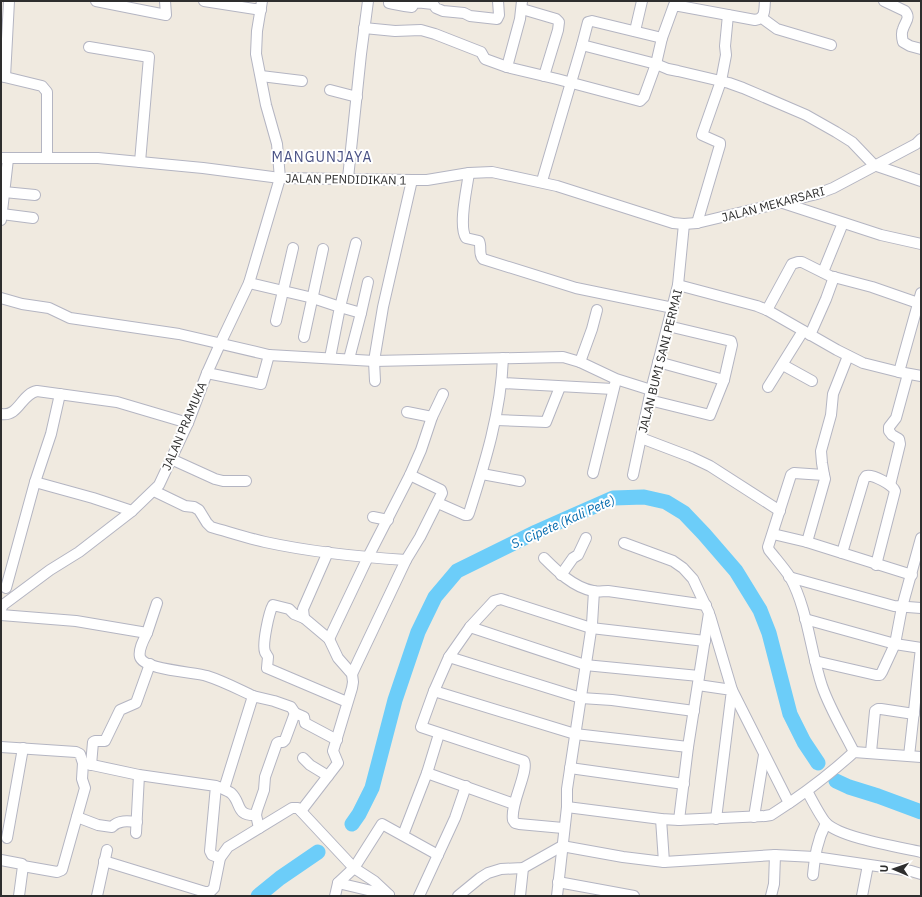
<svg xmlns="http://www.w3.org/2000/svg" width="922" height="897" viewBox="0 0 922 897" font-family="'IBM Plex Sans',sans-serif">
	<rect width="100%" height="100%" fill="#f0eae0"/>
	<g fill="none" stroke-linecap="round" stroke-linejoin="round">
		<!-- river -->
		<g stroke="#6ccdf9" stroke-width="15">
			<path d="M836,781L849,787L878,796L921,812"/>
			<path d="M352,824L359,814L372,788L395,700L418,632L435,597L457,571L536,532L613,498L644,497L666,502L684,513L704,534L736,571L760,610L769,633L790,714L804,742L818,763"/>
			<path d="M258,896L280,878L318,852"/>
		</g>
		<!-- minor casing -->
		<g stroke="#b4b5c2" stroke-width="12">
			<g id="minor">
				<path d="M96,1L166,15L165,1"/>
				<path d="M204,1L261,10"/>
				<path d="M389,1V3C396,5 404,6 412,7L415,2L433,4L436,8L443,11L464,13L470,16L497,19L499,15L498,1"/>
				<path d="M884,1L905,11C911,18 905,22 903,29C901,33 902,38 903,42L910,46L921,49"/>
				<path d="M522,9L556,19L559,22L558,30L544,76"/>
				<path d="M762,18L777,29L831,45"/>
				<path d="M364,28L395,31L421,30L435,34L481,52L485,59L507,67L557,79L640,101L644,97L656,64L662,38L674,5L755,20C766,18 764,10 765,1"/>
				<path d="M635,31L642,1"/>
				<path d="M582,45L656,64L668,69L678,71L729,83L743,88L806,115L836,132L852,142L874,165L921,181"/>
				<path d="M89,47L149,57L140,162"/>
				<path d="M507,67L520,19L522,1"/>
				<path d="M1,76L42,86L47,92V158"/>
				<path d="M261,76L302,81"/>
				<path d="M5,77L9,1"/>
				<path d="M330,90L357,97"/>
				<path d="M1,158H98L203,168L280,178L412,180H427L469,173L492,172L557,186L673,223L684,224L697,223L817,194L833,188L916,144L921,139"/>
				<path d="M469,173C467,188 458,226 466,238L479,241C482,247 478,254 483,259L576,288L673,308"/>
				<path d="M348,178L361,54L368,1"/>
				<path d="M542,181L582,45L588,22L592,21L662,38"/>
				<path d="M4,192L35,195"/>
				<path d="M783,203L881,235L921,244"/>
				<path d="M2,214L33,218"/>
				<path d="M1,220L8,159"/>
				<path d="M697,223L720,145V143L702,135L721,81L726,55L725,46L728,15"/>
				<path d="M356,243L340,307L361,313"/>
				<path d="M823,272L843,223"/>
				<path d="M249,283L313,298L340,307L330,358"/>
				<path d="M678,285L757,306L767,310L837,350L863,363L899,372L921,376"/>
				<path d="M1,298L22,304L49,308L70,318L179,334L269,355L374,361L563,357L580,362L616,379L651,390"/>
				<path d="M767,310L792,264L798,262H802L830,276L872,287L918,303"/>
				<path d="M276,321L293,248"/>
				<path d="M810,335L826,299L834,277"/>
				<path d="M304,337L323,249"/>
				<path d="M349,359L361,313L368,282"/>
				<path d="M580,362L592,329L597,310"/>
				<path d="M658,362L724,380"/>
				<path d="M783,365L812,381"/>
				<path d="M899,372L921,293"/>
				<path d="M207,373L261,384L269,355"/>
				<path d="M375,381L374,361L383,307L412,180"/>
				<path d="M502,383L613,389"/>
				<path d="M768,387L803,331"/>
				<path d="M649,400L710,415L724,380L732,345L731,341L668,326"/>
				<path d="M407,412L432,417"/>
				<path d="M1,414C19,417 21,394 37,391L117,402L188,423"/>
				<path d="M496,420L546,422L560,387"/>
				<path d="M641,438L691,457L710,466L780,511"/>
				<path d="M171,459L215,479L223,481H246"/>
				<path d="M593,473L615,384"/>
				<path d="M482,474L520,481"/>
				<path d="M633,475L651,390L678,285L684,224"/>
				<path d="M824,475L822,463L821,451L831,415L833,394L848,356"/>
				<path d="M35,482L93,498L132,511"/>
				<path d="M890,485L900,444L899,439L892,435L889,431V427L896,418L908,374"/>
				<path d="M154,491L185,506L194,507L199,510L207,523L211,527C229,532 247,538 265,542C311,552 359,557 406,560"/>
				<path d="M438,503L465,515H468L469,513C485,463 501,412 503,358"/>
				<path d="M373,517L388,520"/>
				<path d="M773,534L807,542L912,575"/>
				<path d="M807,542L825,479L824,475L794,473L791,475L768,547L769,550C776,559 784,568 790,577C808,610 810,650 822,686C830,709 843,730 854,752"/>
				<path d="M624,543L673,561L683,568L693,579L709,613L688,747L679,820"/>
				<path d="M842,553L864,479L866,476C873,474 893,485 895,491L876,565"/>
				<path d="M544,558C557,571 573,587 593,591C597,592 603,591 608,591L706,605"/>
				<path d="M561,575L573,558L578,555L586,538"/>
				<path d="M789,577L894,606L921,608"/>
				<path d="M6,588L35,482L51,434L60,394"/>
				<path d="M1,609L3,605L50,570L79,552L132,511L159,485L188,423L207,373L220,344L249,283L280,178L277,144L266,105L256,54L257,31L262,1"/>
				<path d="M1,615L76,621L147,633C144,639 138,650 140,657C144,670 195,672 207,676C223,681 238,689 253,696"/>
				<path d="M710,616L732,690L789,803"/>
				<path d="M304,618L303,609L328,552"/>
				<path d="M805,619L895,644L921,648"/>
				<path d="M470,627L585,665L699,676"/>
				<path d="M147,633L157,603"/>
				<path d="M329,639L368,557L410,475L421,450L432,417L443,394"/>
				<path d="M449,657L581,698L612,700L694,711"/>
				<path d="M815,661L876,675H880L882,672L895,644L902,607L921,538"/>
				<path d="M352,674L406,560L420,537L442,493L441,490L410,475"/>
				<path d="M698,685L732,690L716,819"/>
				<path d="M434,691L575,734L688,747"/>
				<path d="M1,747L76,752L80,754L83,763L82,779L85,788L62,870L57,872L23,866"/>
				<path d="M871,752L875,711L878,709H881L914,714"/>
				<path d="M909,756L921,648"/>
				<path d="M303,758L310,765L328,776"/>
				<path d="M83,763L139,775L216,786L210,851L212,855L220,858"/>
				<path d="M91,765L93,742L95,741H105L120,710L136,703L150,664"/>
				<path d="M570,768L684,784"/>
				<path d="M427,773L514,804"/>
				<path d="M219,787C223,789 228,791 231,793C242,803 235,816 256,815"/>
				<path d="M224,789L253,696L274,701L291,707L295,713L304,717L305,723L337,740"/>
				<path d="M807,791C812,800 820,816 826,823C841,838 899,847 921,852"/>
				<path d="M567,807L661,819L679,820L765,816L771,815C801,796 828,776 854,752L921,757"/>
				<path d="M301,811L338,763L333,751L352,688L353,682L352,674L338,658L329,639L310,623L304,618L294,614L289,609L273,605C269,612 262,644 265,652C266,654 267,655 268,657L267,668L347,702"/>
				<path d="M77,817L98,825L112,827C118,820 128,821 137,822"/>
				<path d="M754,817L764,755"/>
				<path d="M661,819L664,862"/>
				<path d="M259,828L256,815L257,810L264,790L265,777L277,743L279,742H283L285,740L295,713"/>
				<path d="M563,828L519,824L515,823L513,820C510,804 529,771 524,761L421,727L434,691L449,657L470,627L494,601L501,599L591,628L705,641"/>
				<path d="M136,833L139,775"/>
				<path d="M403,835L427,773L439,734"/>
				<path d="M7,838L23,748"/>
				<path d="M1,860L22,864L23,866L19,896"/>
				<path d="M104,861L205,892H210L214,888L220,858L228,847L292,808H298L354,868L374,881L389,895"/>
				<path d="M813,875C815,855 817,841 826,823"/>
				<path d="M558,882L634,896"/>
				<path d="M338,883L389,895"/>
				<path d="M97,896L107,850"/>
				<path d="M335,896L338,883L354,868L382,824L438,855"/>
				<path d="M419,896L455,818L466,786"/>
				<path d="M458,896L480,878L488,873L501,869L523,868L562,846L623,857L664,862L775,855L815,857L911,871L921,874"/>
				<path d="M520,896L523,868"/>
				<path d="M557,896L567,807V789L592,624L594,591"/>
				<path d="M771,896L774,884L775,855"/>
				<path d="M862,896L868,865"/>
			</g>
		</g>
		<!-- minor -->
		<use href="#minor" stroke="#fff" stroke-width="10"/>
	</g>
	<g text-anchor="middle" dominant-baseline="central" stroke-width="4" stroke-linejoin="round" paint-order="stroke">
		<!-- street labels -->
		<g font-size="12" fill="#2e2e2e" stroke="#fff">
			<text transform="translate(346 179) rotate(1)">JALAN PENDIDIKAN 1</text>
			<text transform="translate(773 204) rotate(-15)">JALAN MEKARSARI</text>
			<text transform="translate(660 361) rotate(-76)">JALAN BUMI SANI PERMAI</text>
			<text transform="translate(184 426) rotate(-67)">JALAN PRAMUKA</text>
		</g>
		<!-- water labels -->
		<g font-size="13" font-style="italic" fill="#026aae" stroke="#fff">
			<text transform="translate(563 522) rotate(-24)">S. Cipete (Kali Pete)</text>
		</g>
		<!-- quarter labels -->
		<g font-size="14" letter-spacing="1" fill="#495184" stroke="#fff">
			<text x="322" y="157">MANGUNJAYA</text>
		</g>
	</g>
	<!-- border -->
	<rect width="922" height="897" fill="none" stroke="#2e2e2e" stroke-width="4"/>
	<!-- north arrow -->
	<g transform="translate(894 869) rotate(272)" stroke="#ffffff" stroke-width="3" paint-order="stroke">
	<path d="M0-3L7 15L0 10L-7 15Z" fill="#2e2e2e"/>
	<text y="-6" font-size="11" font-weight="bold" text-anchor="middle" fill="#2e2e2e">U</text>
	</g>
</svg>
